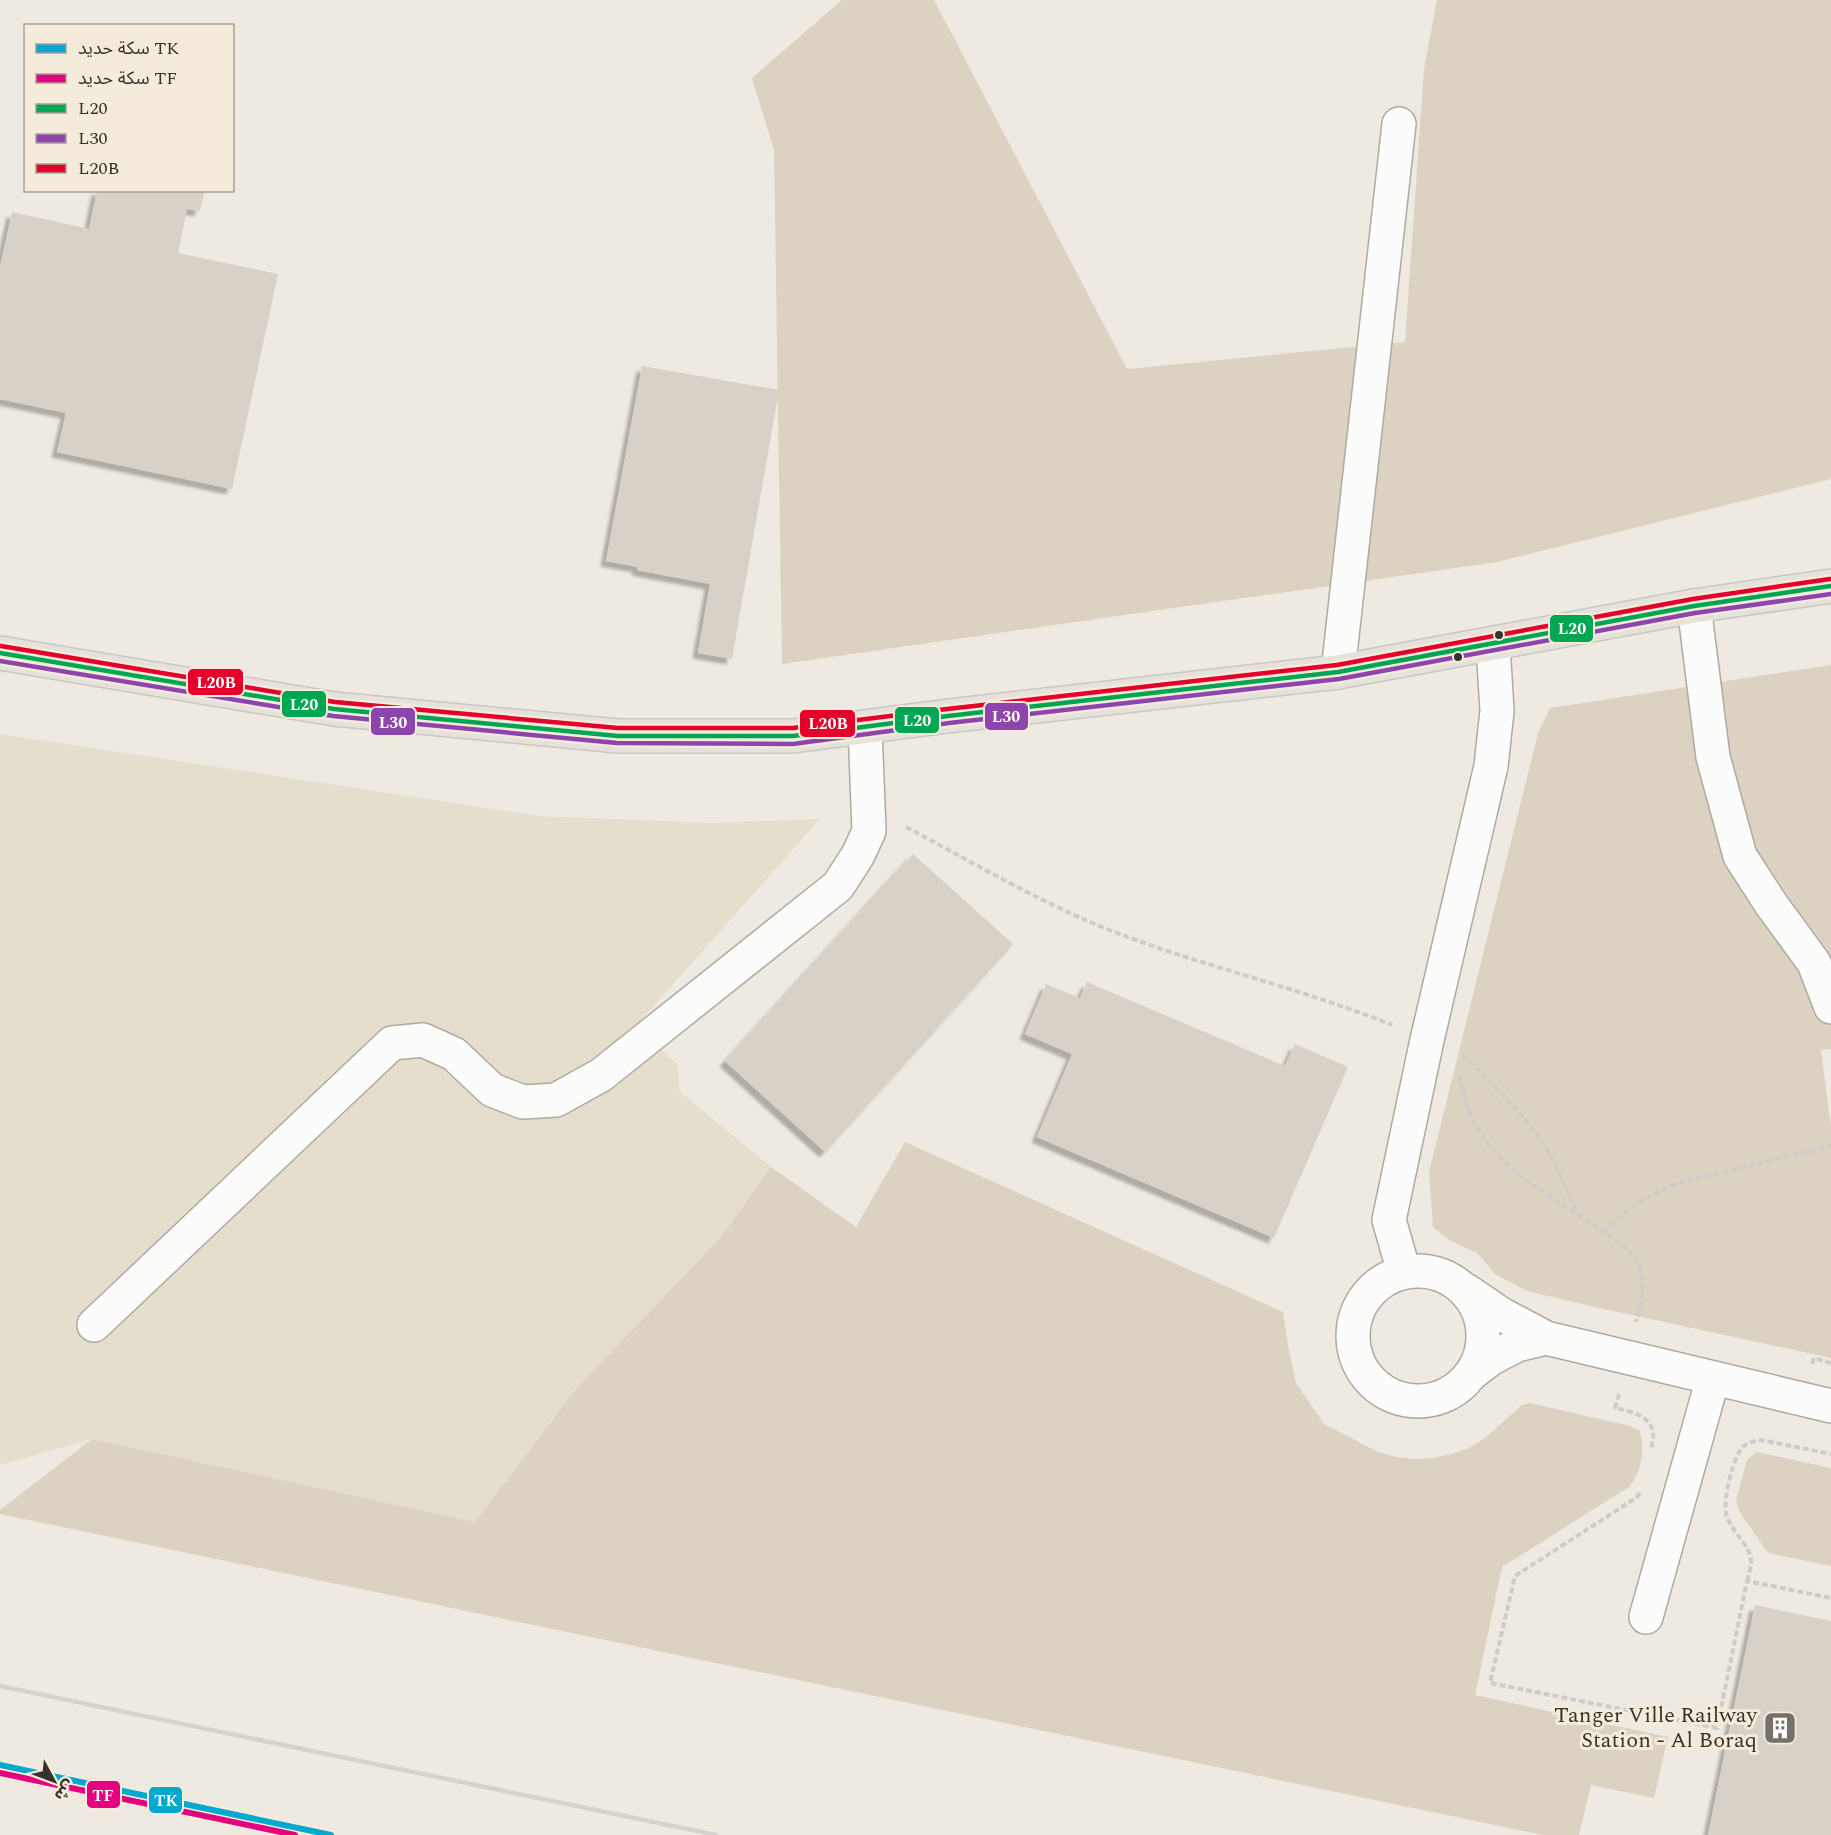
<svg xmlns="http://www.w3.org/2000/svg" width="1831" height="1835" viewBox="0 0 1831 1835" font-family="Spectral,'Noto Sans Arabic',serif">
	<defs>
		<filter id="shadow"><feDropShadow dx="-5.5" dy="5.5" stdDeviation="1.5" flood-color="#0004"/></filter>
	</defs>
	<rect width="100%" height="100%" fill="#eeeae1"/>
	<!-- built -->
	<path fill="#e6decd" d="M0,734L540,816L711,823L820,819L636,1026L678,1065L679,1091L771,1167L721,1237L575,1390L475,1522L92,1439L0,1465Z"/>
	<!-- green -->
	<g fill="#dbd2c1">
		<path d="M842,0H934L1127,369L1405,342L1424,69L1437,0H1831V479L1497,562L782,664L774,150L752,78Z"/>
		<path d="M1831,665V1049L1821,1050L1831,1127V1358L1595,1307L1527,1291L1495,1274L1477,1253L1451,1241L1433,1227L1429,1172L1538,733L1550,708Z"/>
		<path d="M905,1142L1283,1312L1288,1346L1296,1383L1324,1424L1378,1452L1396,1457L1414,1459L1433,1458L1451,1454L1469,1448L1485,1438L1522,1405L1530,1403L1630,1426L1639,1430C1646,1447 1641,1473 1629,1487L1502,1567L1475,1695L1668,1737L1654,1798L1591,1785L1579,1835H1543L0,1514V1510L92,1439L475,1522L575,1390L721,1237L771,1167L856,1227Z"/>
		<path d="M1757,1452L1831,1468V1566L1768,1553L1739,1511L1736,1501L1747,1460Z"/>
	</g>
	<!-- building -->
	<g fill="#d7d1c7" filter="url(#shadow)">
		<path d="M97,190H205L200,211L187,209L178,253L278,274L232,489L57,452L66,413L0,399V267L12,212L89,229Z"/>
		<path d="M642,366L779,390L732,659L698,653L710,584L637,570L638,567L606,561Z"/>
		<path d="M913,854L1013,944L825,1152L725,1061Z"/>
		<path d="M1087,982L1285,1066L1295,1044L1348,1067L1274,1238L1037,1137L1072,1054L1025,1034L1046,984L1080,998Z"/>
		<path d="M1755,1605L1831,1621V1835H1708Z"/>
	</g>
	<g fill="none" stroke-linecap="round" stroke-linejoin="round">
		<!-- minor casing -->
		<g stroke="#aeaaa3" stroke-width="36">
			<g id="minor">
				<path d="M1694,606L1713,757L1740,856L1771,904L1814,963L1831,1007"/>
				<path d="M1338,672L1399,124"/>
				<circle cx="1418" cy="1336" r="65"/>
				<path d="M1404,1272L1389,1220L1427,1040L1491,766L1497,711L1493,645"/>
				<path d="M1467,1291L1501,1314L1546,1338L1831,1406"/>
				<path d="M94,1325L392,1043L423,1040L454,1054L492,1090L523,1102L556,1100L601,1075L838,886L858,855L869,831L865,727"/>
				<path d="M1471,1374L1492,1358L1517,1345L1546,1338"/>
				<path d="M1646,1617L1713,1378"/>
			</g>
		</g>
		<!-- major casing -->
		<g stroke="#c9c7c2" stroke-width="36">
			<path id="major" d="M0,653L334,709L618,736H793L948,716L1338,672L1694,606L1831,586"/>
		</g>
		<!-- path -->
		<g stroke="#cdccc9" stroke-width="4" stroke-dasharray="6 3" stroke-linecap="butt">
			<path d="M906,827C972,862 1043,904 1112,931C1204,967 1301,988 1392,1025"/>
			<path d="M1462,1055C1491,1082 1521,1111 1544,1145C1557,1165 1566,1190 1577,1212"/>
			<path d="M1459,1076C1463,1092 1467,1109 1475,1124C1502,1174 1556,1198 1601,1230C1614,1239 1631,1249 1638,1264C1647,1283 1641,1303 1636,1322"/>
			<path d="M1604,1232C1627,1208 1648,1195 1679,1183L1831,1146"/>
			<path d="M1812,1364L1814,1358L1831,1363"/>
			<path d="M1619,1394L1615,1408C1629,1411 1652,1415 1653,1434C1654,1438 1652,1444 1651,1449"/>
			<path d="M1640,1493L1636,1498L1515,1576L1490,1683L1717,1728L1747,1581L1831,1598"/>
			<path d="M1747,1581C1749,1575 1751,1568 1751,1562C1752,1546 1729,1530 1726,1513C1723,1500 1733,1455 1744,1446C1749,1442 1755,1441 1761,1440L1831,1454"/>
		</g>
		<!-- minor -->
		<use href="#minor" stroke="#fcfcfa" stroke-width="33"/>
		<!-- major -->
		<use href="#major" stroke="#e5e2db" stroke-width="33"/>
		<!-- rail -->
		<path stroke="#d4d3d0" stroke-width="4.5" d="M0,1686L716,1835"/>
		<!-- bus-1 casing -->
		<g stroke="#f4ebdb" stroke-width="9">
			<path id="bus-1" d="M0,653L334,709L618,736H793L948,716L1338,672L1694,606L1831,586"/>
		</g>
		<!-- bus-2 casing -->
		<g stroke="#f4ebdb" stroke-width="9">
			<path id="bus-2" d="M0,661L333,716L617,743L793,744L949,723L1339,679L1695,613L1831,594"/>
		</g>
		<!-- bus-3 casing -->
		<g stroke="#f4ebdb" stroke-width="9">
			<path id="bus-3" d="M1,646L335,702L618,728H793L947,709L1337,665L1693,599L1830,579"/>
		</g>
		<!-- bus-1 -->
		<use href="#bus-1" stroke="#00a651" stroke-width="4.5"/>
		<!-- bus-2 -->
		<use href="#bus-2" stroke="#8e44ad" stroke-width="4.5"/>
		<!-- bus-3 -->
		<use href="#bus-3" stroke="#e4002b" stroke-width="4.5"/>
		<!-- rail-1 casing -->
		<g stroke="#f4ebdb" stroke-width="10">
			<path id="rail-1" d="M0,1765L331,1835"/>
		</g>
		<!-- rail-2 casing -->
		<g stroke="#f4ebdb" stroke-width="10">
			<path id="rail-2" d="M0,1773L295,1835"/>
		</g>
		<!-- rail-1 -->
		<use href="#rail-1" stroke="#00a9ce" stroke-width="6"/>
		<!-- rail-2 -->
		<use href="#rail-2" stroke="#e5007d" stroke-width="6"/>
	</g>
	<!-- icons -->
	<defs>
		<g id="building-square" transform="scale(1.725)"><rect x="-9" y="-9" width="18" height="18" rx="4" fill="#76726b" stroke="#f4ebdb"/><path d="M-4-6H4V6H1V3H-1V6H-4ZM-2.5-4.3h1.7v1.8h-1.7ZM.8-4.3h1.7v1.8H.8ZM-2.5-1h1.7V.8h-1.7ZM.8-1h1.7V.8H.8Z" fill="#fff"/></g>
	</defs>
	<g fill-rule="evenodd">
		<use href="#building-square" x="1780" y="1728"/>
	</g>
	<!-- markers -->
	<g fill="#36322c" stroke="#f4ebdb" stroke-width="2">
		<circle cx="1499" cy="635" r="5"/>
		<circle cx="1458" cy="657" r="5"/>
	</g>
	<g text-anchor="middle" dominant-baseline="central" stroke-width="6" stroke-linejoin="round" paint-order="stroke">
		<!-- poi labels -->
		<g font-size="22" fill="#36322c" stroke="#f4ebdb" text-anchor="end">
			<text x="1757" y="1715">Tanger Ville Railway<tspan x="1757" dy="25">Station - Al Boraq</tspan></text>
		</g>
	</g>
	<g stroke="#f4ebdb" stroke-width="2">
		<rect x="1549" y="614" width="45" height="29" rx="6" fill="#00a651"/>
		<rect x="187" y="668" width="57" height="28" rx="6" fill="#e4002b"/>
		<rect x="281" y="690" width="46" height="28" rx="6" fill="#00a651"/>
		<rect x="984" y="702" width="45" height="29" rx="6" fill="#8e44ad"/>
		<rect x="894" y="706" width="46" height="28" rx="6" fill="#00a651"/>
		<rect x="370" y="707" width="46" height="29" rx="6" fill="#8e44ad"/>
		<rect x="799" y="709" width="57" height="29" rx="6" fill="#e4002b"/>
		<rect x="86" y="1780" width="35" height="29" rx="6" fill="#e5007d"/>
		<rect x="148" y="1786" width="35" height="28" rx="6" fill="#00a9ce"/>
	</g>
	<g font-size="16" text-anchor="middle" font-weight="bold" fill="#fff">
		<text x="1572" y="634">L20</text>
		<text x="216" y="688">L20B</text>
		<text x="304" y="710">L20</text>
		<text x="1006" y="722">L30</text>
		<text x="917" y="726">L20</text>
		<text x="393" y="728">L30</text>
		<text x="828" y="729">L20B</text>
		<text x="103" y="1801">TF</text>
		<text x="166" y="1806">TK</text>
	</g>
	<!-- legend -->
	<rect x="24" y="24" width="210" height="168" fill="#f4ebdb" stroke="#a8a195" stroke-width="1.5"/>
	<rect x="36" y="44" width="30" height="9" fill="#00a9ce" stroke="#a8a195" stroke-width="1.5"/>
	<text x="78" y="54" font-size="18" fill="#36322c">سكة حديد TK</text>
	<rect x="36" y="74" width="30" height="9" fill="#e5007d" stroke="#a8a195" stroke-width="1.5"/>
	<text x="78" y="84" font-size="18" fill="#36322c">سكة حديد TF</text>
	<rect x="36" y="104" width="30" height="9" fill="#00a651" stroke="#a8a195" stroke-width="1.5"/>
	<text x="78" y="114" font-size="18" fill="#36322c">L20</text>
	<rect x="36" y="134" width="30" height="9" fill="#8e44ad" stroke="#a8a195" stroke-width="1.5"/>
	<text x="78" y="144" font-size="18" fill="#36322c">L30</text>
	<rect x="36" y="164" width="30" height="9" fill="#e4002b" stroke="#a8a195" stroke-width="1.5"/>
	<text x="78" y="174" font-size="18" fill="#36322c">L20B</text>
	<!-- north arrow -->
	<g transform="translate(54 1781) rotate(131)" stroke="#f4ebdb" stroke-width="4.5" paint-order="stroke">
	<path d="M0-4.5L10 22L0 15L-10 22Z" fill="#36322c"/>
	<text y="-9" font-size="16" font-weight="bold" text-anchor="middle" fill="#36322c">ش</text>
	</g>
</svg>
